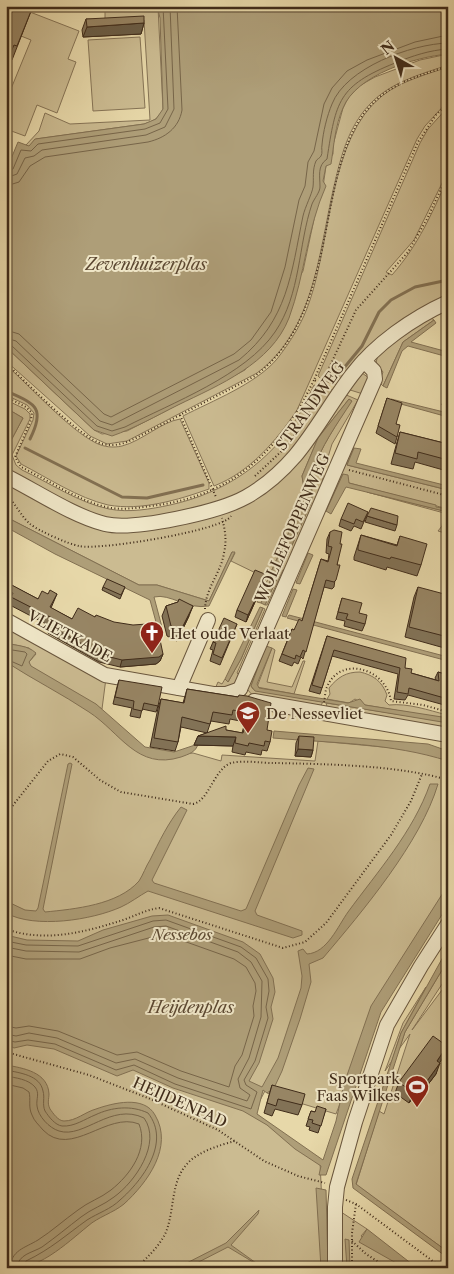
<svg xmlns="http://www.w3.org/2000/svg" width="454" height="1274" viewBox="0 0 454 1274" font-family="'Libre Caslon Text',serif">
	<rect width="100%" height="100%" fill="#e7d8a9"/>
	<filter id="stains"><feTurbulence type="fractalNoise" baseFrequency=".004" numOctaves="4"/><feColorMatrix values="0 0 0 0 .2 0 0 0 0 .09 0 0 0 0 .02 0 0 0 .5 -.17"/></filter>
	<radialGradient id="worn" r=".72"><stop offset=".6" stop-color="#630" stop-opacity="0"/><stop offset="1" stop-color="#630" stop-opacity=".3"/></radialGradient>
	<!-- green -->
	<g fill="#cbbb91" stroke="#867456">
		<path d="M100,6L158,7L163,109C159,118 154,121 144,124L36,139L29,147L26,145L39,131L45,113L70,124L150,120L144,20L105,21V7Z"/>
		<path d="M30,12L79,31L68,59L76,62L57,113L37,105L25,136L6,129V101L31,40L21,36Z"/>
		<path d="M140,37L145,108L93,111L88,40Z"/>
		<path d="M448,54V65C422,74 394,81 373,101C350,123 342,152 335,182C319,248 316,329 257,373L127,441L107,444L90,436L6,361V347L94,430L102,434L127,431L245,370L303,271L317,205L322,194L326,166L333,154V145L343,108L348,98L359,86L375,77L420,60Z"/>
		<path d="M448,67V101L425,126L417,139L297,410C276,441 250,472 214,486L183,416C212,401 256,384 277,359C291,341 303,322 310,300C331,239 329,138 382,96C401,81 425,75 448,67Z"/>
		<path d="M448,107V171L414,240L386,272L392,275C419,244 431,215 448,178V297L339,386L322,380L318,376L420,143L428,129Z"/>
		<path d="M430,317L434,320L403,342L383,386L379,382L383,372L376,363L378,354Z"/>
		<path d="M6,365C31,387 68,429 96,443C104,447 113,448 122,446C142,441 161,422 180,419L209,483V489C178,500 141,511 108,505C78,498 48,478 21,464L16,456L33,420L34,413L27,405L6,395Z"/>
		<path d="M362,373L369,378L363,394L347,389Z"/>
		<path d="M314,385L336,391L297,446L263,479L232,499L136,521L100,518L6,471V450L23,418L6,408V400L25,409L30,414V419L12,455L16,465L22,470C50,483 79,503 109,509C129,513 151,509 170,505C225,493 271,462 300,413C306,404 309,394 314,385Z"/>
		<path d="M344,394L358,400L332,444L324,470L321,492L289,565L283,570L267,605H265L311,503C314,492 309,483 312,473C321,446 337,424 351,401L349,399L318,438L302,476L306,496L271,572V579L261,603L257,602L268,579L231,561L235,553L232,552L209,601L157,585H139L6,517V481L98,526L242,504Z"/>
		<path d="M351,447L354,448L347,465L448,490V509L349,483L343,474L326,511L323,509Z"/>
		<path d="M367,492L448,512L445,533L438,531L442,526L444,513Z"/>
		<path d="M263,608L265,609L237,673L239,675C236,687 226,688 215,689L218,682L222,684L225,679L228,682L241,659Z"/>
		<path d="M6,625L106,678L102,709L30,666L29,662L36,654L29,648L6,643Z"/>
		<path d="M261,644L266,646L251,686L253,689L323,702L319,708L254,697L247,689Z"/>
		<path d="M272,648L275,650L267,682L292,687L303,661H305L294,694L257,687Z"/>
		<path d="M6,656L81,701L122,738L158,757L193,753L221,761L222,755L315,761L318,741L448,753V896L377,1007L336,1114L267,1093L272,1089L267,1087L254,1112L320,1162L325,1268H6Z"/>
		<path d="M360,672C373,675 382,681 387,695L385,701L389,705C408,703 428,710 447,715L448,719L365,705L355,699L349,703L327,699L330,694L329,688C338,677 346,672 360,672Z"/>
		<path d="M326,703L441,721L447,723L444,728L328,710Z"/>
		<path d="M448,960V975L412,1030L448,982V1252L356,1185L379,1111L384,1114L410,1034L399,1049L405,1032Z"/>
		<path d="M426,987L401,1033L392,1061L385,1071L403,1023Z"/>
		<path d="M338,1210L367,1229L361,1236L405,1268H335Z"/>
	</g>
	<!-- water -->
	<g fill="#ae9e78" stroke="#827052">
		<path d="M157,6H448V54C415,57 356,75 343,108C335,126 334,145 331,164L326,166L323,181L326,186C307,228 305,275 289,318C271,364 219,385 178,405C156,416 135,428 112,436L94,430L6,347V171L18,142L29,146L35,139L144,124L156,119L163,109L160,18Z"/>
		<path d="M434,320L436,323L411,342L448,352V357L408,346L402,351L387,388L383,386L403,342Z"/>
		<path d="M349,399L352,401C337,424 321,446 312,473C309,483 314,492 311,503L265,605L261,603L271,579V572L305,496L302,476L318,438Z"/>
		<path d="M391,399L448,413V417L390,401Z"/>
		<path d="M6,408L23,418L6,450Z"/>
		<path d="M354,448L361,449L356,463L448,486V490L347,465Z"/>
		<path d="M343,474L348,475L349,483L436,505V507L448,509V512L346,487L331,514L326,511Z"/>
		<path d="M6,517L139,585H157L209,601L232,552H235L209,606C187,610 170,593 154,597L163,631L159,633L150,600L55,554L6,527Z"/>
		<path d="M308,553L313,555L300,584L296,583Z"/>
		<path d="M293,589L297,590L286,617L282,616Z"/>
		<path d="M260,607L263,608L241,659L228,682L225,679Z"/>
		<path d="M289,615L448,657V661L287,618Z"/>
		<path d="M6,643C17,646 27,645 36,653L29,662L31,666L96,704L145,747L174,752L198,744C196,752 189,754 181,757C137,771 120,732 89,712C62,694 34,680 6,662Z"/>
		<path d="M266,646L272,648L257,684L259,688L348,703L360,699L365,705L442,717L448,719V723L255,691L251,686Z"/>
		<path d="M274,731L428,744L448,751V761C392,743 331,743 273,738Z"/>
		<path d="M70,763L72,764L43,909L45,912C75,909 118,905 139,881C143,875 146,866 150,860C159,842 168,823 181,807L187,810L152,880L154,883L241,911L246,909L299,785L308,768L314,769L255,911L257,915L302,931V935L293,938L148,891C139,896 130,903 121,907C92,920 35,929 6,913V901L25,910L36,911L38,908L68,764Z"/>
		<path d="M430,784H438C421,842 362,912 323,958L309,964L311,982L300,1019L282,1071L274,1088L267,1093L263,1090L257,1114L323,1160L336,1121L344,1084L371,1006L448,885V905L381,1012L326,1175H319L321,1166L295,1149L267,1125L243,1111L173,1088L133,1070L117,1076L54,1049L27,1045L14,1048L6,1044V935L27,940L78,941L103,930L152,916L168,915L243,942L260,954L273,978L275,992L271,1007L273,1019L259,1063L249,1081L262,1087L278,1058L301,988L302,976L298,951L303,949L307,954C327,953 338,926 348,912C378,871 413,832 430,784Z"/>
		<path d="M448,948V960L405,1032L356,1184L448,1252V1258L353,1188L352,1179L401,1033Z"/>
		<path d="M6,1065C23,1068 48,1072 49,1094C49,1099 47,1103 50,1109C53,1113 58,1121 64,1121C76,1121 85,1112 96,1109C113,1103 144,1095 155,1115C174,1147 147,1183 124,1204C113,1213 98,1217 88,1226C67,1243 35,1274 6,1267Z"/>
		<path d="M316,1188L326,1190L328,1268H321Z"/>
		<path d="M259,1210L258,1214L231,1245L263,1268L228,1247L187,1268H177L226,1243Z"/>
		<path d="M367,1229L417,1268H405L359,1242Z"/>
		<path d="M345,1239L349,1240L350,1268H347Z"/>
	</g>
	<g fill="none" stroke-linecap="round" stroke-linejoin="round">
		<!-- shore -->
		<g stroke="#776549" stroke-width="1">
			<path d="M6,172L13,169L21,150L31,151L38,144L145,129L160,123L168,109L163,6"/>
			<path d="M6,178L17,174L25,158L34,156L42,150L146,135L165,127L174,109L170,6"/>
			<path d="M6,186L19,182L30,166L45,157L148,142C165,138 179,128 182,110L177,6"/>
			<path d="M6,330L19,334L104,414L111,417L234,354L251,340L271,312L285,267L299,200L305,186L308,162L314,151L324,104L332,88L347,71L367,60L415,42L448,35"/>
			<path d="M6,338L16,341L100,421L112,425L239,360C288,320 291,274 303,216C305,207 312,194 313,187C314,179 312,170 316,161C317,159 320,158 321,156C323,153 321,148 322,145C323,132 327,116 332,104C346,68 411,44 448,43"/>
			<path d="M6,344L12,346L97,426L112,431L125,427C172,403 246,375 275,332C301,294 298,245 312,204C314,199 320,192 320,187C320,176 317,166 327,159C336,101 338,86 395,63C412,56 430,50 448,49"/>
			<path d="M6,649L25,652L27,654L22,666L6,659"/>
			<path d="M6,941L26,945L78,946L153,921L166,920L241,947L256,958L268,979L269,991L266,1007L268,1018L255,1061L244,1080L246,1085L257,1092L251,1109L175,1084L134,1065L116,1070L55,1044L28,1040L15,1042L6,1040"/>
			<path d="M6,947L26,951L79,952L154,927L166,926L238,952L251,962L262,981L261,1017L249,1058L238,1079L240,1088L250,1095L247,1101L178,1078L135,1059L116,1063L57,1038L29,1033L16,1036L6,1034"/>
			<path d="M6,955L26,959H80L110,948L164,934L234,959L246,967L255,983L256,991L253,1006L254,1016L242,1055L235,1066L229,1087L181,1071L137,1052L117,1055L58,1031L29,1026L16,1028L6,1026"/>
			<path d="M6,1070C20,1073 40,1075 43,1091C45,1098 42,1104 45,1111C49,1117 55,1125 62,1126C74,1127 85,1119 95,1115C112,1107 131,1105 148,1113C171,1142 143,1180 120,1200C111,1209 98,1213 87,1220C66,1235 51,1249 26,1261L24,1268"/>
			<path d="M6,1076C16,1078 28,1079 35,1087C40,1093 36,1099 37,1106C38,1116 49,1128 59,1131C84,1139 111,1102 144,1118C162,1143 135,1182 114,1197C104,1205 91,1209 81,1217C68,1227 56,1237 42,1247C32,1253 18,1254 17,1268"/>
			<path d="M6,1084L23,1088L29,1092C31,1099 28,1107 32,1115C34,1121 39,1125 43,1130C71,1159 107,1111 139,1124C149,1149 130,1175 111,1190C101,1198 88,1202 78,1210C64,1220 52,1231 38,1240C25,1248 11,1250 10,1268"/>
		</g>
		<!-- stream -->
		<g stroke="#827052" stroke-width="3">
			<path d="M334,380L362,346L379,312L391,300L415,287L448,280"/>
			<path d="M6,391C35,404 46,407 30,439"/>
			<path d="M25,448L122,497L147,498L203,485"/>
		</g>
		<!-- minor casing -->
		<g stroke="#6a573e" stroke-width="16">
			<g id="minor">
				<path d="M6,476C36,491 73,516 105,524C134,531 219,512 246,497C264,487 282,471 295,456C316,431 332,401 352,375C375,344 413,318 448,302"/>
				<path d="M6,620L105,675L213,694H226L240,689"/>
				<path d="M179,688L208,620"/>
				<path d="M240,689L375,379L374,371L364,361"/>
				<path d="M254,701L448,735"/>
				<path d="M335,1268V1207L337,1187L355,1122L387,1025L421,966L448,924"/>
			</g>
		</g>
		<!-- path -->
		<g stroke="#402c1a" stroke-width="2" stroke-dasharray="1 2.5" stroke-linecap="butt">
			<path d="M6,363C25,381 81,439 103,444C115,447 126,443 136,438L255,376C316,330 320,250 336,181C344,149 355,116 382,95C401,80 425,74 448,66"/>
			<path d="M329,386L314,380L418,142L436,115L448,104"/>
			<path d="M6,397L26,407L32,413L31,420L15,457L21,467C48,480 77,500 106,507C124,511 142,507 159,505C237,493 281,448 314,380"/>
			<path d="M180,415L216,497"/>
			<path d="M349,470L448,496"/>
			<path d="M255,476L285,448L303,424L356,310L408,252L427,219L448,174"/>
			<path d="M6,494C15,503 21,516 30,524C39,531 68,544 79,546C98,551 225,530 231,516"/>
			<path d="M205,609C206,587 221,573 224,553C227,540 225,530 222,518"/>
			<path d="M324,702C325,698 325,691 327,687C340,655 386,668 391,701L423,705L448,712"/>
			<path d="M6,814L48,761L60,754L73,757L100,780L121,792L193,804C209,801 214,769 231,763C244,760 261,763 273,763C325,764 398,765 448,780"/>
			<path d="M6,929C44,943 86,932 123,920C135,916 145,910 159,908L283,948L305,942L326,923L391,835L411,801L422,774"/>
			<path d="M6,1052L89,1075L148,1098L218,1130L264,1161L298,1176L325,1183"/>
			<path d="M346,1200L356,1204L442,1268"/>
			<path d="M352,1241L366,1254L388,1268"/>
			<path d="M136,1268C148,1257 164,1242 168,1226C174,1206 172,1180 187,1164C197,1152 220,1145 235,1141"/>
			<path d="M352,1268V1233L356,1204"/>
		</g>
		<!-- minor -->
		<use href="#minor" stroke="#efe6c7" stroke-width="14"/>
	</g>
	<!-- wall -->
	<g fill="#827256" stroke="#402c1a" fill-rule="evenodd">
		<path d="M6,6H33L12,60L9,58Z"/>
		<path d="M86,19L144,23L141,34L83,37L82,30Z"/>
		<path d="M448,380V407L442,405Z"/>
		<path d="M387,398L396,424L397,437L395,444L376,433Z"/>
		<path d="M400,432L448,444V469L447,471L415,462L413,469L391,464L397,442Z"/>
		<path d="M368,512L361,529L354,526L351,531L339,526L341,519Z"/>
		<path d="M367,516L397,525L395,531L365,522Z"/>
		<path d="M330,532L340,544L334,587L332,589L324,587L303,659L301,657L298,664L294,662L292,666L279,661L292,629L294,630L302,621L321,559L328,561L329,554L326,553L327,539Z"/>
		<path d="M361,535L397,545L400,536L421,565L417,576L387,567L386,570L354,560V557Z"/>
		<path d="M6,575L11,578L9,584L38,599L48,594H57L51,608L72,619L95,617L148,637L163,654L160,661L156,664L120,667L99,662L48,633L50,626L8,604L10,600L6,599Z"/>
		<path d="M264,582L246,622L235,617L237,610Z"/>
		<path d="M103,587H125L120,599L102,590Z"/>
		<path d="M418,587L447,619L448,620V649L405,637L414,597Z"/>
		<path d="M342,598L359,613L365,624L362,631L344,626L345,621L336,619Z"/>
		<path d="M178,602L189,616L177,641L167,636L162,616L166,606Z"/>
		<path d="M237,624L220,665L210,661L213,650L210,649L213,642Z"/>
		<path d="M327,636L405,668L411,673L436,680L435,678L438,672L448,675V706L408,695L405,700L394,699L398,674L332,656L320,694L309,691Z"/>
		<path d="M119,680L158,706L156,712L142,709L140,718L130,716L132,708L113,704L117,687Z"/>
		<path d="M187,689L238,697L267,730L270,742L267,751L262,750L261,755L246,752L245,755L232,752L233,746L194,745L198,736L207,733L181,727L178,742L175,751L150,747L158,708L161,699L183,703ZM230,719L245,722L242,733L226,730L207,733L211,721L229,724Z"/>
		<path d="M299,736L313,750L311,757L295,756L296,743Z"/>
		<path d="M444,1057L439,1062L436,1074L423,1091L420,1089L409,1103L395,1093L399,1082Z"/>
		<path d="M272,1085L302,1105L298,1115L275,1109L272,1116L264,1113Z"/>
		<path d="M326,1109L318,1133L309,1130L310,1127L306,1126L311,1111L315,1112Z"/>
	</g>
	<!-- shaded-wall -->
	<g fill="#6a5d46" stroke="#402c1a">
		<path d="M144,23L141,34L83,37L87,27Z"/>
		<path d="M267,575L264,582L246,622L248,615Z"/>
		<path d="M193,606L189,616L177,641L181,630Z"/>
		<path d="M163,654L160,661L156,664L120,667L122,660Z"/>
		<path d="M198,736L236,737L233,746L194,745Z"/>
		<path d="M298,749L313,750L311,757L295,756Z"/>
		<path d="M447,1046L444,1057L433,1071L437,1061Z"/>
		<path d="M440,1063L436,1074L423,1091L427,1081Z"/>
		<path d="M424,1079L420,1089L409,1103L413,1093Z"/>
	</g>
	<!-- building -->
	<g fill="#978564" stroke="#402c1a">
		<path d="M6,6H33L17,46L14,45L6,63Z"/>
		<path d="M144,16V23L87,27L86,19Z"/>
		<path d="M387,398L402,403L396,424L400,425L397,437L378,426Z"/>
		<path d="M400,432L448,444V460L418,452L417,459L395,453Z"/>
		<path d="M348,503L368,512L363,522L356,519L354,524L341,519Z"/>
		<path d="M371,508L398,516L397,525L367,516Z"/>
		<path d="M334,530L342,532L340,544H342L337,565H340L336,580L334,582L326,580L306,652L303,650L300,657L296,655L295,659L282,654L292,629L294,630L299,619L302,621L321,559L328,562L332,547L328,546L330,532Z"/>
		<path d="M361,535L397,546L400,536L427,544L421,565L391,557L390,559L358,550V547Z"/>
		<path d="M6,537L10,539L6,547Z"/>
		<path d="M255,570L267,575L248,615L237,610Z"/>
		<path d="M6,575L11,578L8,583L38,599L42,591L48,594L50,590L57,594L50,607L72,619L78,608L95,617L96,615L114,622L133,625L147,624L148,637L159,635L163,654L159,657L122,660L102,655L50,626L54,619L11,597L13,593L6,590Z"/>
		<path d="M107,579L125,587L121,595L103,587Z"/>
		<path d="M418,587L448,595V615L447,619L448,620V637L409,627Z"/>
		<path d="M342,598L362,603L359,613L367,615L365,624L346,619L348,614L338,612Z"/>
		<path d="M179,599L193,606L181,630L171,626L166,606L178,602Z"/>
		<path d="M224,618L237,624L222,658L213,654L216,643L213,642Z"/>
		<path d="M327,636L406,658L405,668L412,669L411,673L439,681L438,672L448,675V699L409,688L408,694L397,692L400,668L334,650L322,688L312,685Z"/>
		<path d="M119,680L162,687L158,706L144,703L142,711L133,709L134,701L115,697Z"/>
		<path d="M187,689L238,697L239,695L247,696L271,703L267,730L272,731L270,742L265,741L264,746L249,743L248,746L235,743L236,737L198,736L226,726V730L243,733L247,720L251,718H247L248,713L233,710L232,715L213,712L210,724L182,717L178,742L154,738L161,699L184,703Z"/>
		<path d="M299,736L314,737L313,750L298,749Z"/>
		<path d="M433,1036L447,1046L437,1061L440,1063L427,1081L424,1079L413,1093L399,1082Z"/>
		<path d="M272,1085L305,1094L302,1105L278,1099L276,1106L267,1103Z"/>
		<path d="M317,1106L326,1109L321,1126L312,1123L313,1120L308,1119L311,1111L315,1112Z"/>
	</g>
	<!-- icons -->
	<defs>
		<g id="church-pin" transform="scale(1.25)"><path d="M0 17L-7.5 6A9.5 9.5 0 1 1 7.5 6Z" fill="#8f2418" stroke="#efe6c7"/><path d="M-1.2-6h2.4v3.5h3.3v2.4h-3.3V6h-2.4V-.1h-3.3v-2.4h3.3Z" fill="#fff"/></g>
		<g id="school-pin" transform="scale(1.25)"><path d="M0 17L-7.5 6A9.5 9.5 0 1 1 7.5 6Z" fill="#8f2418" stroke="#efe6c7"/><path d="M0-5L7-2L0 1L-7-2ZM-4 1L0 2.5L4 1V4Q0 6-4 4Z" fill="#fff"/></g>
		<g id="stadium-pin" transform="scale(1.25)"><path d="M0 17L-7.5 6A9.5 9.5 0 1 1 7.5 6Z" fill="#8f2418" stroke="#efe6c7"/><path d="M0-5a6.5 5 0 1 0 0 10a6.5 5 0 1 0 0-10ZM-3.5-1.8h7v3.6h-7Z" fill="#fff"/></g>
	</defs>
	<g fill-rule="evenodd">
		<use href="#church-pin" x="152" y="633"/>
		<use href="#school-pin" x="248" y="713"/>
		<use href="#stadium-pin" x="417" y="1087"/>
	</g>
	<g text-anchor="middle" dominant-baseline="central" stroke-width="4" stroke-linejoin="round" paint-order="stroke">
		<!-- street labels -->
		<g font-size="15" fill="#402c1a" stroke="#efe6c7">
			<text transform="translate(310 406) rotate(-54)">STRANDWEG</text>
			<text transform="translate(292 528) rotate(-66)">WOLLEFOPPENWEG</text>
			<text transform="translate(70 636) rotate(28)">VLIETKADE</text>
			<text transform="translate(180 1102) rotate(24)">HEIJDENPAD</text>
		</g>
		<!-- poi labels -->
		<g font-size="15" fill="#402c1a" stroke="#efe6c7" text-anchor="start">
			<text x="170" y="633">Het oude Verlaat</text>
			<text x="266" y="713">De Nessevliet</text>
			<text x="400" y="1078" text-anchor="end">Sportpark<tspan x="400" dy="17">Faas Wilkes</tspan></text>
		</g>
		<!-- park labels -->
		<g font-size="15" font-style="italic" fill="#5c4932" stroke="#efe6c7">
			<text x="182" y="934">Nessebos</text>
		</g>
		<!-- water labels -->
		<g font-size="16" font-style="italic" fill="#5c4832" stroke="#efe6c7">
			<text x="146" y="264">Zevenhuizerplas</text>
			<text x="191" y="1007">Heijdenplas</text>
		</g>
	</g>
	<!-- margin -->
	<rect width="454" height="1274" fill="none" stroke="#e7d8a9" stroke-width="25"/>
	<rect x="8" y="8" width="439" height="1259" fill="none" stroke="#402c1a" stroke-width="2.5"/>
	<rect x="12" y="12" width="429" height="1249" fill="none" stroke="#402c1a"/>
	<!-- north arrow -->
	<g transform="translate(396 58) rotate(321)" stroke="#efe6c7" stroke-width="4" paint-order="stroke">
	<path d="M0-4L9 19L0 12L-9 19Z" fill="#402c1a"/>
	<text y="-8" font-size="14" font-weight="bold" text-anchor="middle" fill="#402c1a">N</text>
	</g>
	<rect width="100%" height="100%" filter="url(#stains)"/>
	<rect width="100%" height="100%" fill="url(#worn)"/>
</svg>
